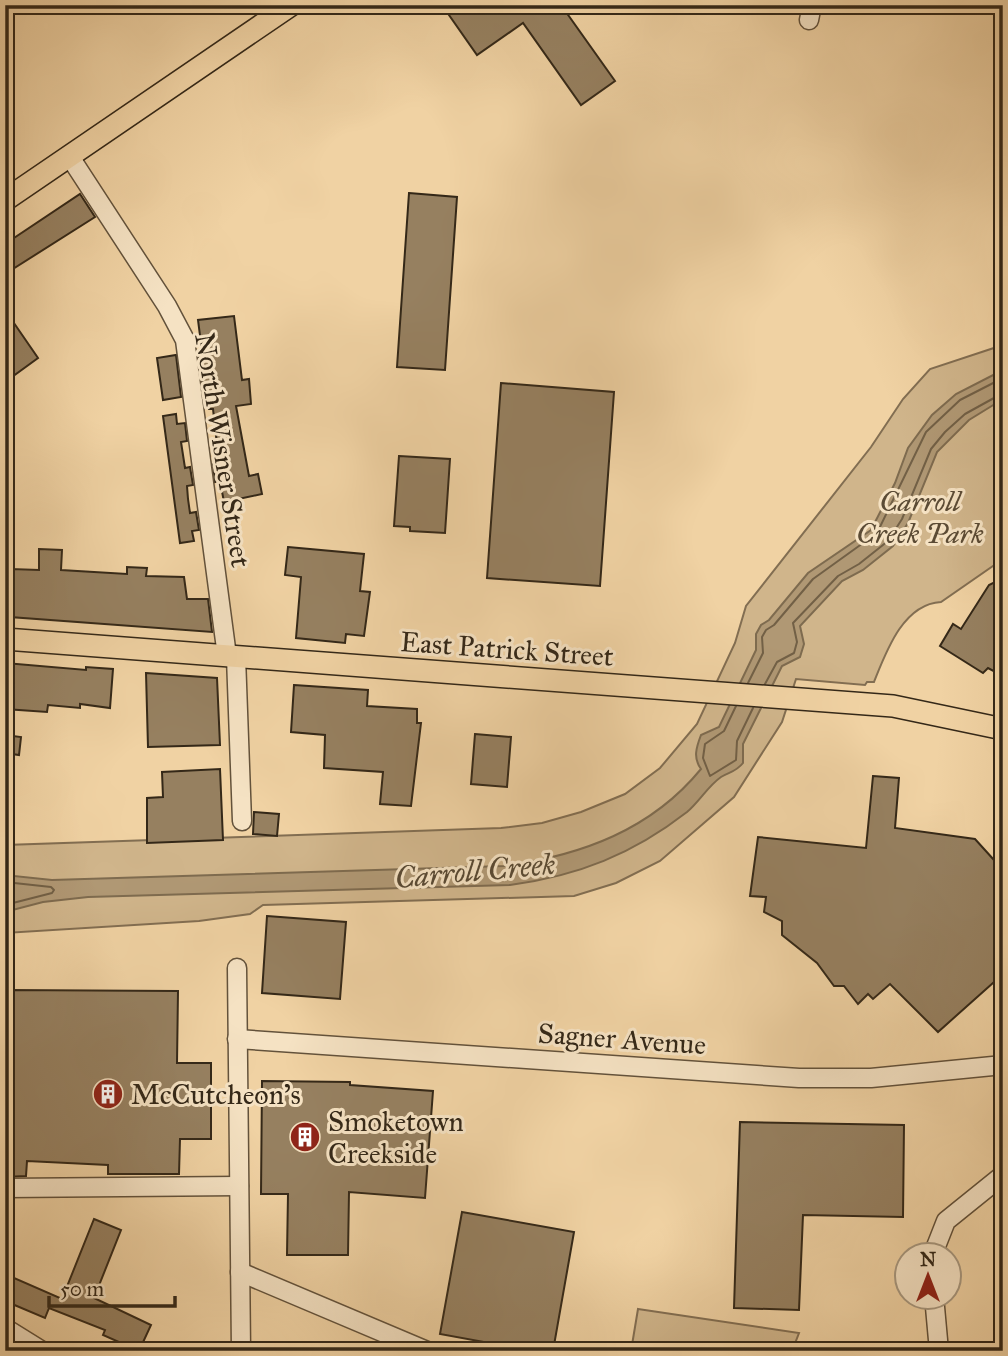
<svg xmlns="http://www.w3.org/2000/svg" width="1008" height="1356" viewBox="0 0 1008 1356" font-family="'IM FELL Great Primer',serif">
	<rect width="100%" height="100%" fill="#f0d2a3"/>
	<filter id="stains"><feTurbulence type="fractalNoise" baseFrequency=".00286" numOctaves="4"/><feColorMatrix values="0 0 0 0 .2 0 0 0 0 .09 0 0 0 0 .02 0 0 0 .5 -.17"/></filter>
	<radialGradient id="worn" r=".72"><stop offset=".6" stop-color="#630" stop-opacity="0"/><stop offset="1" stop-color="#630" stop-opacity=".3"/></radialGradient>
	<!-- green -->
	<g fill="#d0b58b" stroke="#826e52" stroke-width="2">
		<path d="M1003,345V559L941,602C903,604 886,652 874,682H867L865,685L796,679L782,722L734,797L660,861L616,883L574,896L263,905L250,914L199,921L5,933V845L501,828L542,823L581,812L625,794L660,768L697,724L735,643L746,606L871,447L903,399L930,369Z"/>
		<path d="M638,1309L799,1333L792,1351H631Z"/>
	</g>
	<!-- water -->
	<path fill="#b09874" stroke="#7e6b4f" stroke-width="2" d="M1003,370V399L969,420L937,452L908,523L893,546L863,570L842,581L800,626L804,644L800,657L782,666L743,744V763C736,772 729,772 721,777C708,786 699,802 687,812C633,854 578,876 510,885L88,897L43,902L5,912V875L52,880L505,866C582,855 651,830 701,769C693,758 696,748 701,735L719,727L756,650V634L761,625L769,620L808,573L871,530L895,483L908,448L932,415L956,394Z"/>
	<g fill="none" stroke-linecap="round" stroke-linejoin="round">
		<!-- shore -->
		<g stroke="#726046" stroke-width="2">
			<path d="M748,683L763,653L762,637L766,630L774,625L813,579L877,533L926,432L960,400L1003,378"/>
			<path d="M765,684L777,662L794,653L797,642L793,623L838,576L859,564L888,541L902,519L931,449L945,432L965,414L1003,393"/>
			<path d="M736,706L724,731L705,744L703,758L710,776L736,760L737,741L753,708"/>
			<path d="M5,882L51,887L54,890L52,893L5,905"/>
		</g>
	</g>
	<!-- building -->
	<g fill="#968060" stroke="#342818" stroke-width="2">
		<path d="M442,5H561L615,81L581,105L523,23L477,55Z"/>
		<path d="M409,193L457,197L445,370L397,367Z"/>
		<path d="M80,194L95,217L5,274V244Z"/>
		<path d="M5,310L38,358L5,382Z"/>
		<path d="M234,316L242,380L249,379L251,404L236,406L249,476L258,474L262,494L224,502L220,481L215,482L213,464L219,463L213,409H209L207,394H204L198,351H202L198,320Z"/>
		<path d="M176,355L181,397L163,400L157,358Z"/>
		<path d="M501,383L614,392L600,586L487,578Z"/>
		<path d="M176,414L177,424L185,423L187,441L181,442L185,468L190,467L193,485L187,486L188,499L190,513L196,512L199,530L192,531L194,541L180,543L163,416Z"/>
		<path d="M399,456L450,459L445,533L410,531V527L394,526Z"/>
		<path d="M288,547L364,554L360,591L370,592L364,636L346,634L345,643L296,638L301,577L285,575Z"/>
		<path d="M39,549L62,550L61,570L127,574V567L147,568L146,576L184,577L187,599H208L212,632L10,617L11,569L39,570Z"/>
		<path d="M1003,578V676L988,668L983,673L940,646L953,624L961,629L989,585Z"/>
		<path d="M5,663L86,670V667L113,669L110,708L80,704V708L48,705L47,712L5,709Z"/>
		<path d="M146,673L217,678L220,745L148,747Z"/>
		<path d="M294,685L368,690L367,706L417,709V723H421L411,806L380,804L383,772L324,768L325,735L291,732Z"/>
		<path d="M475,734L511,737L507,787L471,784Z"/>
		<path d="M5,735L21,737L19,755L5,753Z"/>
		<path d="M220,769L223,840L147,843V798L163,797L162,772Z"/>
		<path d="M873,776L899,778L895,828L975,839L1003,870V974L938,1032L890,984L873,999L868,994L858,1004L844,986H834L817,963L782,935V921L764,912L766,897L750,896L758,837L866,848Z"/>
		<path d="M254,812L279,814L277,836L253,834Z"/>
		<path d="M267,916L346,922L340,999L262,993Z"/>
		<path d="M5,990L178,991L177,1063H211V1139H180L179,1174H108V1165L27,1161L26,1176L5,1177Z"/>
		<path d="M262,1081L350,1082V1085L433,1091L425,1198L349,1192L348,1255H287L288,1194H261Z"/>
		<path d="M740,1122L904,1125L903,1217L803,1215L799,1310L734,1308Z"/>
		<path d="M462,1212L574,1232L553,1351H533L440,1334Z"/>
		<path d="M94,1219L121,1230L94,1298L151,1325L139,1351L103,1335L105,1330L49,1308L45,1318L5,1301V1274L62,1299Z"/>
	</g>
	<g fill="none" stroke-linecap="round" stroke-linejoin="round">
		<!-- minor casing -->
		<g stroke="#63523b" stroke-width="21">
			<g id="minor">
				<path d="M809,20L812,5"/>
				<path d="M70,157L167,306L185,340L227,656"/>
				<path d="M236,657L242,821"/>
				<path d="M237,968L241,1351"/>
				<path d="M237,1039L799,1078H871L1003,1065"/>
				<path d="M5,1188L239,1186"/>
				<path d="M933,1254L946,1221L1003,1175"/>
				<path d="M240,1272L427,1351"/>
				<path d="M934,1296L939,1351"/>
				<path d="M5,1328L42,1351"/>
			</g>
		</g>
		<!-- major casing -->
		<g stroke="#342818" stroke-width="24">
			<g id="major">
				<path d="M5,200L291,5"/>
				<path d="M5,639L893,706L1003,729"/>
			</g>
		</g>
		<!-- minor -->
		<use href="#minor" stroke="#f5e2c3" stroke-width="18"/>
		<!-- major -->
		<use href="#major" stroke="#f0d2a3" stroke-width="21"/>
	</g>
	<!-- icons -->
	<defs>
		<g id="building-disc" transform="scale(1.575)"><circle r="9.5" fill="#8f2418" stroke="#f5e2c3"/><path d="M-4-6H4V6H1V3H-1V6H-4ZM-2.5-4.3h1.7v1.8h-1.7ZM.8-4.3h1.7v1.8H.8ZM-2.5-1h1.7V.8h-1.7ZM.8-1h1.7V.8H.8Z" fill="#fff"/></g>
	</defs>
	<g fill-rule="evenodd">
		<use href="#building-disc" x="108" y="1094"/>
		<use href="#building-disc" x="305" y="1137"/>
	</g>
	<g text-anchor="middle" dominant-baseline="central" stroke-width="6" stroke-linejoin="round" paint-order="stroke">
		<!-- street labels -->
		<g font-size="28" fill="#342818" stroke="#f5e2c3">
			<text transform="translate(223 450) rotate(81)">North Wisner Street</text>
			<text transform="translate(507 649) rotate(4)">East Patrick Street</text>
			<text transform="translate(622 1039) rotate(4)">Sagner Avenue</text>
		</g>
		<!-- park labels -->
		<g font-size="28" font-style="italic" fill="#5b4b35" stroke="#f5e2c3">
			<text x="920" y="501">Carroll<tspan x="920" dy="32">Creek Park</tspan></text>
		</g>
		<!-- poi labels -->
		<g font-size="28" fill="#342818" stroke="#f5e2c3" text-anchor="start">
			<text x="131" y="1094">McCutcheon's</text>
			<text x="328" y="1121">Smoketown<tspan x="328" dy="32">Creekside</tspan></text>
		</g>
		<!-- water labels -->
		<g font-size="30" font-style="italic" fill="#594a34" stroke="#f5e2c3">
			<text transform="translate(475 871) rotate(-5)">Carroll Creek</text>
		</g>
	</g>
	<!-- margin -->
	<rect width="1008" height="1356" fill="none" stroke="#f0d2a3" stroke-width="28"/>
	<rect x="7" y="7" width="994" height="1342" fill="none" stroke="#342818" stroke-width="3.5"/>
	<rect x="14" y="14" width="980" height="1328" fill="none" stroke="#342818" stroke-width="2"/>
	<!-- north arrow -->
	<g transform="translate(928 1276)"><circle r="33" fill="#f5e2c3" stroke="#a8987f" stroke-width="2"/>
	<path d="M0-5L12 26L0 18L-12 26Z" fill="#8f2418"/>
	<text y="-10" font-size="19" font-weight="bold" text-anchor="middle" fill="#342818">N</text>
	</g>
	<!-- scale -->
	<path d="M49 1296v10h126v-10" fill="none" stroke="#342818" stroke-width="3.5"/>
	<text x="60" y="1296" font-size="21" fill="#342818" stroke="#f5e2c3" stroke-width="5" paint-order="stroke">50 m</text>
	<rect width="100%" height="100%" filter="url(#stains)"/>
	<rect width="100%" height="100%" fill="url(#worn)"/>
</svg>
